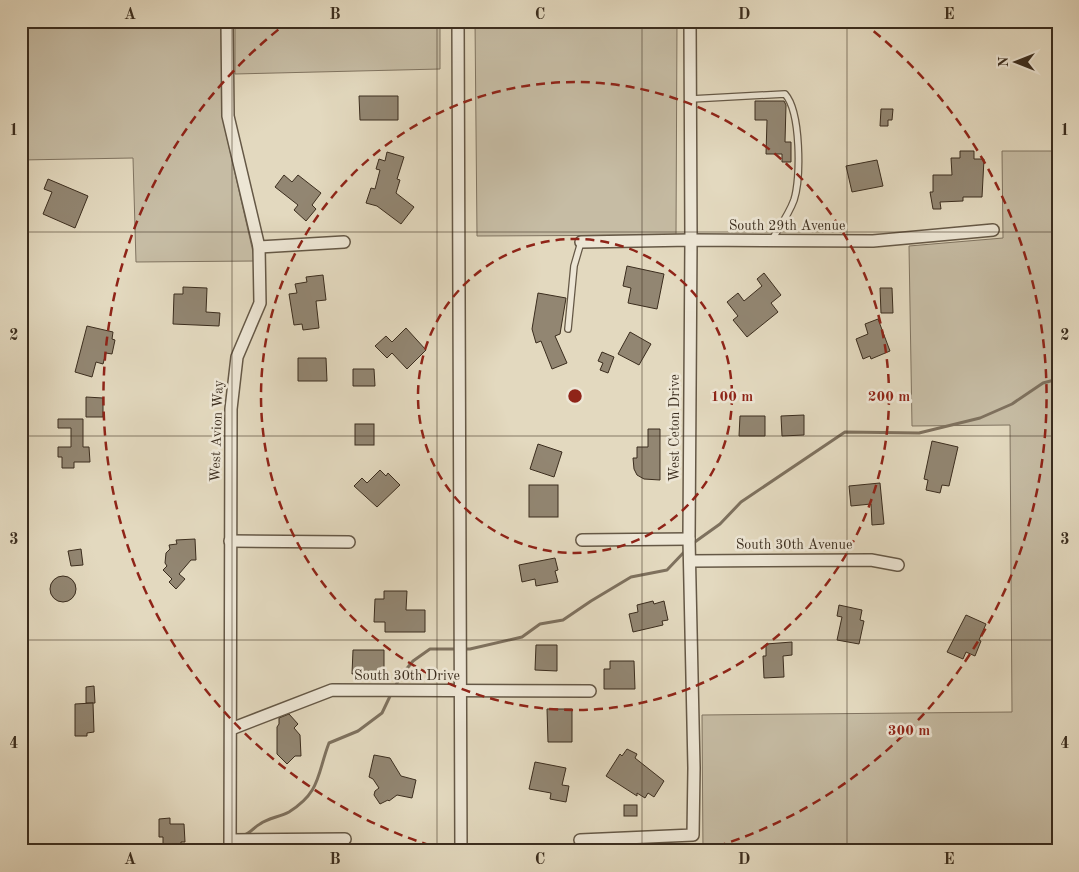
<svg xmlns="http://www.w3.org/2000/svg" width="1079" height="872" viewBox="0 0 1079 872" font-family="'Old Standard TT',serif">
	<rect width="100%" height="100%" fill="#e3d9bf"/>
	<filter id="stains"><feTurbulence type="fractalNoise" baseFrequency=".004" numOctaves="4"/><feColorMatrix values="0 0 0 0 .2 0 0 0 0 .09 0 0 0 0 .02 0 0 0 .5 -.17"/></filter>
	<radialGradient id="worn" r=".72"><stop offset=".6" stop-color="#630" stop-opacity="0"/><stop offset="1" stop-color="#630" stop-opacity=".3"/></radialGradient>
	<!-- green -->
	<g fill="#c6bca4" stroke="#807461">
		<path d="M21,21H221L222,116L255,261L136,262L133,158L21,160Z"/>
		<path d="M235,21H440V69L235,74Z"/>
		<path d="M475,21H677L676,235L477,236Z"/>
		<path d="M1002,151H1058V851H703L702,715L1012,712L1010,425L912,426L909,246L1003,238Z"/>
	</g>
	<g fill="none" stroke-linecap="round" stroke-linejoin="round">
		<!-- stream -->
		<g stroke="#7e715e" stroke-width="3">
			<path d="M692,544L720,524L741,502L845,432L919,433L980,418L1012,404L1043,383L1058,379"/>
			<path d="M395,687L400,677L413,661L430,649H470L522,637L540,624L563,620L591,601L631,577L667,570L686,550"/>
			<path d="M244,835C251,833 254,827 260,824C268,818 280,817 289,812C321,792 317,774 329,743L358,731L382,713L392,692"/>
		</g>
	</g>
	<!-- building -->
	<g fill="#928672" stroke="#3b2d1e">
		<path d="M359,96H398V120H360Z"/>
		<path d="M755,101H784L786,105L785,142H791V162H782V154H766L767,120H755Z"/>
		<path d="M881,109H893L892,120H888V126H880Z"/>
		<path d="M960,151H974V159H984L982,197H963V201L940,202L941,209H933L930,192H933V175H952L951,158H960Z"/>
		<path d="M387,152L404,157L397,179L400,180L396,193L414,207L401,224L377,206L366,203L371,188L375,189L380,170L376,169L379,159L385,161Z"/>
		<path d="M877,160L883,186L852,192L846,166Z"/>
		<path d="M284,175L292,182L298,175L321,193L312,205L316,209L306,221L294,210L298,205L275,187Z"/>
		<path d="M48,179L88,196L75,228L43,214L52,192L44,189Z"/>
		<path d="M627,266L664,274L657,309L628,303L631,288L623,286Z"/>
		<path d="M764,273L781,295L771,303L778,312L747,337L733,320L738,316L727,302L738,293L744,301L762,286L757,279Z"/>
		<path d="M323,275L326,300L316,301L319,328L303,330L302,324L294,325L289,294L297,293L295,284L307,282L306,277Z"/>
		<path d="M183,287L207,288L206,312L220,313L219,326L173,324L174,294H183Z"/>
		<path d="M880,288H892L893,313H881Z"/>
		<path d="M538,293L566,298L560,334L555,336L567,363L552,369L541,341L536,343L532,329Z"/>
		<path d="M878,319L890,351L871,359L870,356L863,359L856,339L868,334L865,324Z"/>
		<path d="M87,326L113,332L112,339L115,340L112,354L106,353L103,364L96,362L92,377L75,372Z"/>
		<path d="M406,328L426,350L407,369L392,353L387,358L375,346L386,336L392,342Z"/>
		<path d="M630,332L651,344L639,365L618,354Z"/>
		<path d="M602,352L614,357L608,373L600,370L603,363L598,361Z"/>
		<path d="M298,358H326L327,381H298Z"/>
		<path d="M353,369H374L375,386H353Z"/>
		<path d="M86,397L103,398V417H86Z"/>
		<path d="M804,415V435L782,436L781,416Z"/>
		<path d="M740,416H765V436H739Z"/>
		<path d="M58,419H83V447H89L90,462H74V468H62V457H58V447H71V428H58Z"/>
		<rect x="355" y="424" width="19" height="21"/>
		<path d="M648,429H660V480L644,479L637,475L634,469L633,458H637V447H648Z"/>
		<path d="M932,441L958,447L949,486L942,485L940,493L926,490L928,480L924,479Z"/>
		<path d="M538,444L562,452L554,477L530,469Z"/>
		<path d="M380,470L386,476L388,473L400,485L377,507L354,486L362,478L367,483Z"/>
		<path d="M880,483L884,524L872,525L871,504L851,506L849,486Z"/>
		<rect x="529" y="485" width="29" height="32"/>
		<path d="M195,539L196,560H191L179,574L185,579L176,589L169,582L172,579L163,570L167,566L165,563L166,553L170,549L169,545L177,544L176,540Z"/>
		<path d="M81,549L83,565L71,566L68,551Z"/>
		<path d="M555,558L558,570L555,571L558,582L536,586L535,579L522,582L519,565Z"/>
		<circle cx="63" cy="589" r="13"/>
		<path d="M384,591H407L406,610H425V632H385V622H374L375,599H384Z"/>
		<path d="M653,601L654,604L664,601L668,620L662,621L663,625L633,632L629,614L638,612L637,605Z"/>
		<path d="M839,605L862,610L860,620L864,621L859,644L837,640L842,617L837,616Z"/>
		<path d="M966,615L986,624L979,640L981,641L975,656L966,652L963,659L947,652Z"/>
		<path d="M792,642V655L783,656L784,677L764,678L763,656H766V644Z"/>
		<path d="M536,645H557V671L535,670Z"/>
		<path d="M353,650H384V674H352Z"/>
		<path d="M610,661H634L635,689H604V669H610Z"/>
		<path d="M94,686L95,703H86V687Z"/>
		<path d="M93,703L94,732L87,733V736H75V704Z"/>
		<path d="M547,709H572V742H548Z"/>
		<path d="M289,714L298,724L294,728L300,735L301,756H295L287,764L277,754V727L279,724V718Z"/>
		<path d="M627,749L637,754L635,758L664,781L654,797L648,793L645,798L637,793V796L606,776L620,754L622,756Z"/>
		<path d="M374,755L390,758L401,776L416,780L412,798L397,795L389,801L388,800L380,804L374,795L375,791L379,788L373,779L369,777Z"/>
		<path d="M535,762L566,768L562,785L569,786L566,802L550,799L551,793L529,789Z"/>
		<rect x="624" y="805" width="13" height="11"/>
		<path d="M170,818V824H184L185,842H181V851H163V837H159V819Z"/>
	</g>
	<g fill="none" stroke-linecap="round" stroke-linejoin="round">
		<!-- lane casing -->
		<g stroke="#655846" stroke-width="8">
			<g id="lane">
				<path d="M691,99L785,94C801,112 801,178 794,200C789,214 779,228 771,241"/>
				<path d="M568,329L574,266L581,242"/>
			</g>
		</g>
		<!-- street casing -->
		<g stroke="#655846" stroke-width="14">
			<g id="street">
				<path d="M227,21L228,116L259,247L260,303L237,357L231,409L230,851"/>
				<path d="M458,21L461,851"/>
				<path d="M581,242L691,240L873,241L993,230"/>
				<path d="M259,247L344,242"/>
				<path d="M582,540L689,539"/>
				<path d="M230,541L349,542"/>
				<path d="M690,561L871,560L898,565"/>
				<path d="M231,729L332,690L590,691"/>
				<path d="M231,840L345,839"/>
				<path d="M580,840L693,835L694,768L689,539L691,240L690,21"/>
			</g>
		</g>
		<!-- lane -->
		<use href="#lane" stroke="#ede6d5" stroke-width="5.5"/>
		<!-- street -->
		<use href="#street" stroke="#ede6d5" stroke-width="11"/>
	</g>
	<!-- grid -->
	<path fill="none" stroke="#3b2d1e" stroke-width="1" stroke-opacity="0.55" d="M232,21V851M437,21V851M642,21V851M847,21V851M21,232H1058M21,436H1058M21,640H1058"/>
	<!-- distance rings -->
	<g fill="none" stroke="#8f2418" stroke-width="2.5" stroke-dasharray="9 6">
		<circle cx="575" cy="396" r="157"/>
		<circle cx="575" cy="396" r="314"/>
		<path d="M445 850A472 472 0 0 1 288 22M862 22A472 472 0 0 1 705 850"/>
	</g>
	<g text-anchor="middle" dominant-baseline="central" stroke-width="5" stroke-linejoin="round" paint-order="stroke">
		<!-- street labels -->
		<g font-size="14" fill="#3b2d1e" stroke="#ede6d5">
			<text x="787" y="226">South 29th Avenue</text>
			<text transform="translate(675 428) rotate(-90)">West Ceton Drive</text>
			<text transform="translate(217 431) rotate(-88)">West Avion Way</text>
			<text x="794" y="545">South 30th Avenue</text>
			<text x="407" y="676">South 30th Drive</text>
		</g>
	</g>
	<circle cx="575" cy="396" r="8" fill="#8f2418" stroke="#ede6d5" stroke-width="2.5"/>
	<g font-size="15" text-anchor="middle" font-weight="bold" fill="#8f2418" stroke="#ede6d5" stroke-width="5" stroke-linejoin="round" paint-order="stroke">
		<text x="732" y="401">100 m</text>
		<text x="889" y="401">200 m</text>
		<text x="909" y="735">300 m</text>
	</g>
	<!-- margin -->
	<rect width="1079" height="872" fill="none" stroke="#e3d9bf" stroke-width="55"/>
	<!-- north arrow -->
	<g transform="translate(1016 62) rotate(270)" stroke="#ede6d5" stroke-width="4" paint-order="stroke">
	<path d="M0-4L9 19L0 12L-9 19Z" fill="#3b2d1e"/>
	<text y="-8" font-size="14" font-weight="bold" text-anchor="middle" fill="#3b2d1e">N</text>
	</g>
	<rect x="28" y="28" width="1024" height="816" fill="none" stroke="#3b2d1e" stroke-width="2"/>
	<g font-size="16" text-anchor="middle" font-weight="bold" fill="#3b2d1e">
		<text x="130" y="19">A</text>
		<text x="335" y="19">B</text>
		<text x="540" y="19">C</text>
		<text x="744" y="19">D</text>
		<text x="949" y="19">E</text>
		<text x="14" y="135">1</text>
		<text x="1065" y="135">1</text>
		<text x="14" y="340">2</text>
		<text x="1065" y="340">2</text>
		<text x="14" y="544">3</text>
		<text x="1065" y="544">3</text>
		<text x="14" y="748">4</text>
		<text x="1065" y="748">4</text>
		<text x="130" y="864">A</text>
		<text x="335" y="864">B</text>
		<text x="540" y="864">C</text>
		<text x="744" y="864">D</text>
		<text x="949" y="864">E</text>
	</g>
	<rect width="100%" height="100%" filter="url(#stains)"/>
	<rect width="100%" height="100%" fill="url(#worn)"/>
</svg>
